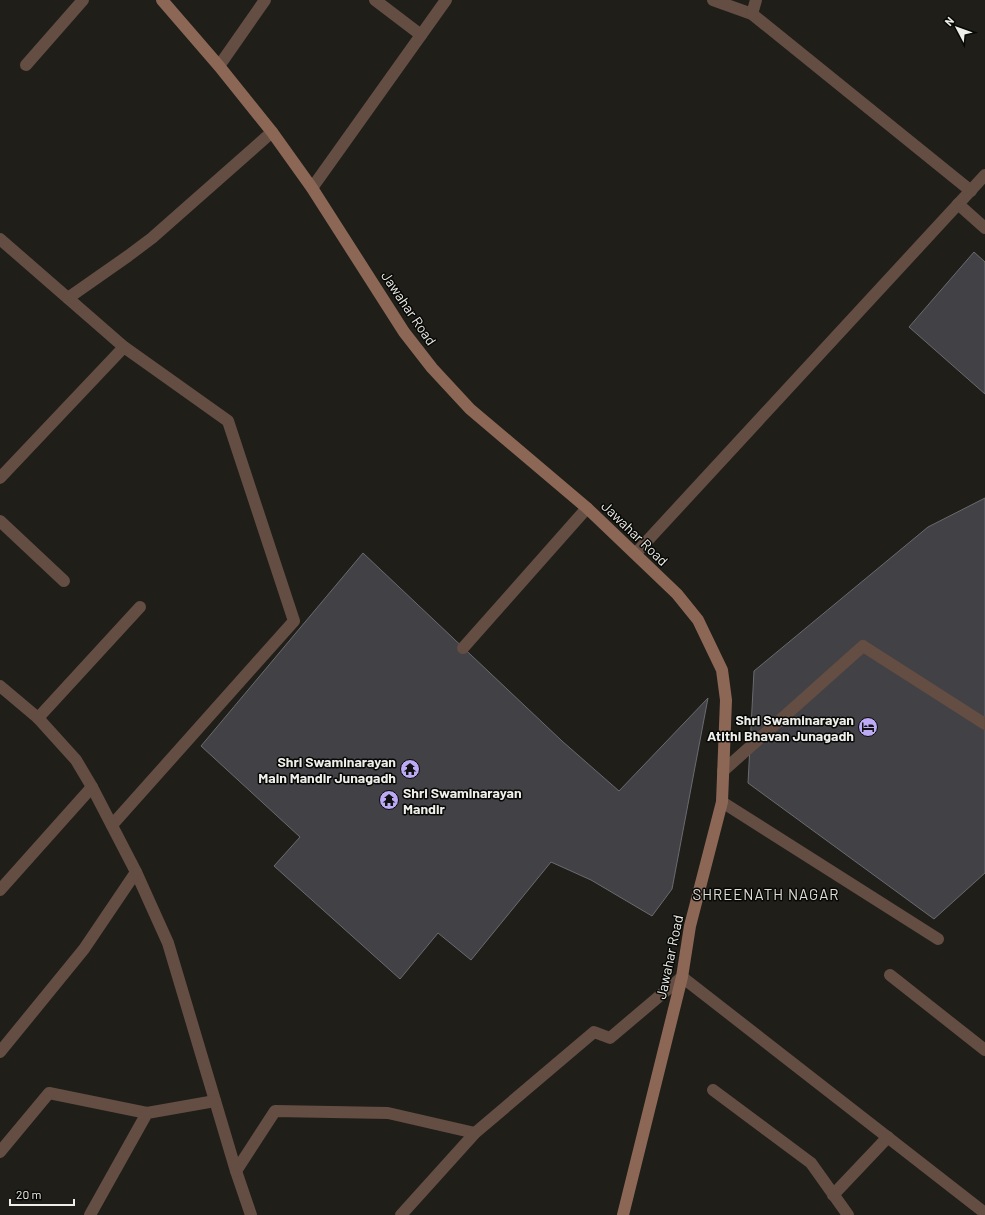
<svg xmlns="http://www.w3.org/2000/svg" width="985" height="1215" viewBox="0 0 985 1215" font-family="Barlow,sans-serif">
	<rect width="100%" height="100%" fill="#1f1e19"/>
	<!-- building -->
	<g fill="#414146" stroke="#6a6a70">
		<path d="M974,252L985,262V394L909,327Z"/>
		<path d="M985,498V873L934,919L748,783L754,671L928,527Z"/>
		<path d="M363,553L562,741L619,791L708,698L672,889L652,916L591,880L551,862L471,960L438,933L400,979L274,866L300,837L201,746Z"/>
	</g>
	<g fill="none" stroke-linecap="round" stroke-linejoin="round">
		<!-- lane -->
		<path stroke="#644d42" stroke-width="12" d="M723,771L863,646L985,724"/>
		<!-- street -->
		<g stroke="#644d42" stroke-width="12">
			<path d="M375,0L421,35"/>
			<path d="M713,0L752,14L971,191"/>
			<path d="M752,14L756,0"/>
			<path d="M26,65L83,0"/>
			<path d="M219,66L265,0"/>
			<path d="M312,188L446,0"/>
			<path d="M958,204L985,228"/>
			<path d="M0,239L124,347L228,421L294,621L112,825"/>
			<path d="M68,298L128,256L152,238L272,132"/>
			<path d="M0,478L124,347"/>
			<path d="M0,521L64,581"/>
			<path d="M636,553L985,175"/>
			<path d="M463,648L587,508"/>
			<path d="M0,686L38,718L76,760L92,787L136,872L168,943L236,1171L251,1215"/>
			<path d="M38,718L140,607"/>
			<path d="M722,802L938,939"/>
			<path d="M0,890L92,787"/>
			<path d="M890,975L985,1050"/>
			<path d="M0,1052L84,949L136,872"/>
			<path d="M713,1090L811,1163L848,1215"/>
			<path d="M0,1152L49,1093L147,1113"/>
			<path d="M236,1171L275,1111L388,1113L475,1133"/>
			<path d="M833,1195L888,1137"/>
			<path d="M90,1215L147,1113L215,1101"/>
			<path d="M401,1215L475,1133L594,1032L610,1038L682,977L985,1213"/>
		</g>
		<!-- secondary -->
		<path stroke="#8c6755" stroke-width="12" d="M162,0L219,66L272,132L312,188L404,332L432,368L470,409L587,508L677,594L698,620L722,670L726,700L722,802L690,926L682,977L623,1215"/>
	</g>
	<!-- icons -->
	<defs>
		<g id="hotel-disc" transform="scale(1)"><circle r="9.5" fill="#bcaaf6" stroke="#080806"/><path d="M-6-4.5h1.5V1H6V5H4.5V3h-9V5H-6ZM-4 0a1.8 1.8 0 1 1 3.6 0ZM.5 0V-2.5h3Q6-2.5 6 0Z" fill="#111"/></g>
		<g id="temple-disc" transform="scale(1)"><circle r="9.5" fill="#bcaaf6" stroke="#080806"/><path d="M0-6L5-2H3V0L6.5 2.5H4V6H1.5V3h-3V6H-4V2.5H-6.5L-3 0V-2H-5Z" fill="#111"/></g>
	</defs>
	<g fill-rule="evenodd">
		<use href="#hotel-disc" x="868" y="727"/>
		<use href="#temple-disc" x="410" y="769"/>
		<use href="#temple-disc" x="389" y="800"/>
	</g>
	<g text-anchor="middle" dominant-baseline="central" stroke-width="3" stroke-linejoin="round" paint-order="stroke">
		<!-- street labels -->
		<g font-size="14" fill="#eeeeea" stroke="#080806">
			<text transform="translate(409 308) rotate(56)">Jawahar Road</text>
			<text transform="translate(635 533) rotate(44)">Jawahar Road</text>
			<text transform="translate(669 957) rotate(-78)">Jawahar Road</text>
		</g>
		<!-- poi labels -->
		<g font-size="14" font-weight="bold" fill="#eeeeea" stroke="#080806" text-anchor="end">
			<text x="854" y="719">Shri Swaminarayan<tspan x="854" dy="16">Atithi Bhavan Junagadh</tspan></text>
			<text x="396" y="761">Shri Swaminarayan<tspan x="396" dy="16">Main Mandir Junagadh</tspan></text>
			<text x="403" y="792" text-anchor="start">Shri Swaminarayan<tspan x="403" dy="16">Mandir</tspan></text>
		</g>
		<!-- neighbourhood labels -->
		<g font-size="15" letter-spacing="1" fill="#e1dfd9" stroke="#080806">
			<text x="766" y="894">SHREENATH NAGAR</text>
		</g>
	</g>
	<!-- north arrow -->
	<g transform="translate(957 28) rotate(311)" stroke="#080806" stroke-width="3" paint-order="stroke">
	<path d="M0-3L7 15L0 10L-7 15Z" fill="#eeeeea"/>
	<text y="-6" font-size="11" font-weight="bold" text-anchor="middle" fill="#eeeeea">N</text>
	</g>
	<!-- scale -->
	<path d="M10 1199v6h64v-6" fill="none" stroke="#eeeeea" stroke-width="2"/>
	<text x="16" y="1199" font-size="12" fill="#eeeeea" stroke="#080806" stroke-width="3" paint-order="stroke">20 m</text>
</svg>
